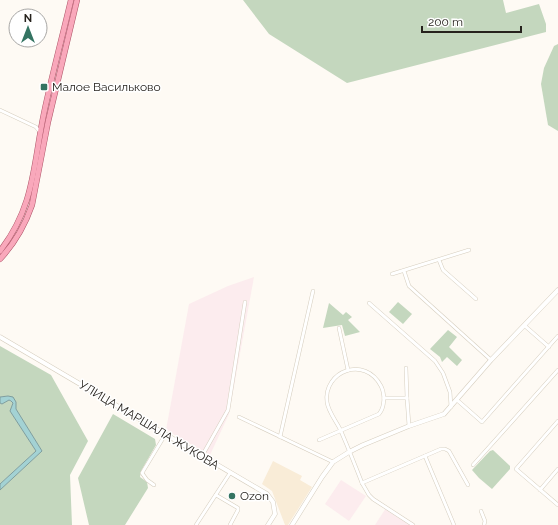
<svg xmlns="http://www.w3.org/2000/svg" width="558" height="525" viewBox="0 0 558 525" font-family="Raleway,sans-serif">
	<rect width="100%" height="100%" fill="#fefaf4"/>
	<!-- built -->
	<path fill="#f9ecd7" d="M273,461L302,476L300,480L312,487L288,525H285L272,491L262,484Z"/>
	<!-- industrial -->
	<g fill="#fcecee">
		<path d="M254,277L229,414L210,455L166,430L189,304L228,286Z"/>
		<path d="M341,480L366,496L349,521L325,504Z"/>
		<path d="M386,508L410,525H375Z"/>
	</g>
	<!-- green -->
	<g fill="#c4d7be">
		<path d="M243,0H503L506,13L539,4L546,24V32L347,83L269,34Z"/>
		<path d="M558,44V131L548,125L541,84L544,68L554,46Z"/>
		<path d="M398,302L412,314L403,324L389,312Z"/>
		<path d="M329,303L343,315L346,312L352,317L348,320L360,332L345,336L342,325L323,328Z"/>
		<path d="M448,330L457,337L449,347L462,360L457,366L447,357L442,362L440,357L430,349Z"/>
		<path d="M0,346L51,375L88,441L70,475L72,525H0V490L42,451L16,409V402L8,396L0,397Z"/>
		<path d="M9,400L13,403L10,411L36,451L0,484V403L2,404Z"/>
		<path d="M113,414L155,439L156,445L141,471L140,477L147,482L148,488L125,525H89L78,478Z"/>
		<path d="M493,450L510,466V469L492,489L479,478L472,470L490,451Z"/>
	</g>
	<!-- water -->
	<path fill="#a3d2d4" stroke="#7e9d9d" d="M8,396L13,397L16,402V409L42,451L0,490V484L36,451L10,411L13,403L11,401L9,400L2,404L0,403V397Z"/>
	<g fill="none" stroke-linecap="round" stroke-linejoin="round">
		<!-- minor casing -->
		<g stroke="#d6cebf" stroke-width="4">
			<g id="minor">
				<path d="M0,110L36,127L40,132"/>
				<path d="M439,260L443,270L476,299"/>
				<path d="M404,271L409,286L491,360"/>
				<path d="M392,274L469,250"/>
				<path d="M369,303L435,361L443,373L450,392L451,407"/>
				<path d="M525,326L549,347"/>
				<path d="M339,328L348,370"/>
				<path d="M406,368L407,398"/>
				<path d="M384,398H407L409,426"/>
				<path d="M457,400L482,422L558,336"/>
				<path d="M239,417L333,462"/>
				<path d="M558,421L516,469L558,505"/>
				<path d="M280,437L313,291"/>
				<path d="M319,440L379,414C385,407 385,394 381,386C365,355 323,371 327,402C328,411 336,421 340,429C348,447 355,465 362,483L441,449H445L449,451L468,485"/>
				<path d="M202,456L228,410L245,302"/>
				<path d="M425,456L454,525"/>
				<path d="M473,465L558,370"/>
				<path d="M362,483L369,495L373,499L413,525"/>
				<path d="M154,485L147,480L142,473L165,435"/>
				<path d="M540,490L558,469"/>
				<path d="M216,495L238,508V510L230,525"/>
				<path d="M481,511L485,521L484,525"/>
				<path d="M196,525L230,473"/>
			</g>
		</g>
		<!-- tertiary casing -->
		<g stroke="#d6cebf" stroke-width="5">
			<g id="tertiary">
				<path d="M0,337L267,494L273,502L275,514L268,525"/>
				<path d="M292,525L322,477L333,462L349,452L363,445L409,426L444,414L491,360L558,290"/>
			</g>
		</g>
		<!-- primary casing -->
		<g stroke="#ad5366" stroke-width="6">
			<g id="primary">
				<path d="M0,251C35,206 33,165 44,113C52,75 62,38 71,0"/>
				<path d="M0,259C15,243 25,225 32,205L48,122L77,0"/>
			</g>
		</g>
		<!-- minor -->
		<use href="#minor" stroke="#fff" stroke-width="3"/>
		<!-- tertiary -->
		<use href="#tertiary" stroke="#fff" stroke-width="4"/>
		<!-- primary -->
		<use href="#primary" stroke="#f9a8bb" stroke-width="5"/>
	</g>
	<!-- markers -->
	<g fill="#347462" stroke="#fff" stroke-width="1.5">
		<rect x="40" y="83" width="8" height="8" rx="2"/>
		<circle cx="232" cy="496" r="4"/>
	</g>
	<g text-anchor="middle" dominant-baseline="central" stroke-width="3" stroke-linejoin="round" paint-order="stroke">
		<!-- poi labels -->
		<g font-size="12" fill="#26221d" stroke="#fff" text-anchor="start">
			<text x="52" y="87">Малое Васильково</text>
			<text x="240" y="496">Ozon</text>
		</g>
		<!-- street labels -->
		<g font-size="12" fill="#26221d" stroke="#fff">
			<text transform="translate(149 425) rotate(31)">УЛИЦА МАРШАЛА ЖУКОВА</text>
		</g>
	</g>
	<!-- north arrow -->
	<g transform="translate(28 28)"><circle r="19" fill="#ffffff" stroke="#a8a7a5"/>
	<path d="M0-3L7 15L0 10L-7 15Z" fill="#347462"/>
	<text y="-6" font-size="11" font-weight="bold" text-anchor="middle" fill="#26221d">N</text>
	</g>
	<!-- scale -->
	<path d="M422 26v6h99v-6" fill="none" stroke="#26221d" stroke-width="2"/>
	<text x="428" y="26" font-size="12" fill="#26221d" stroke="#ffffff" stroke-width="3" paint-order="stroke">200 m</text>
</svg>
